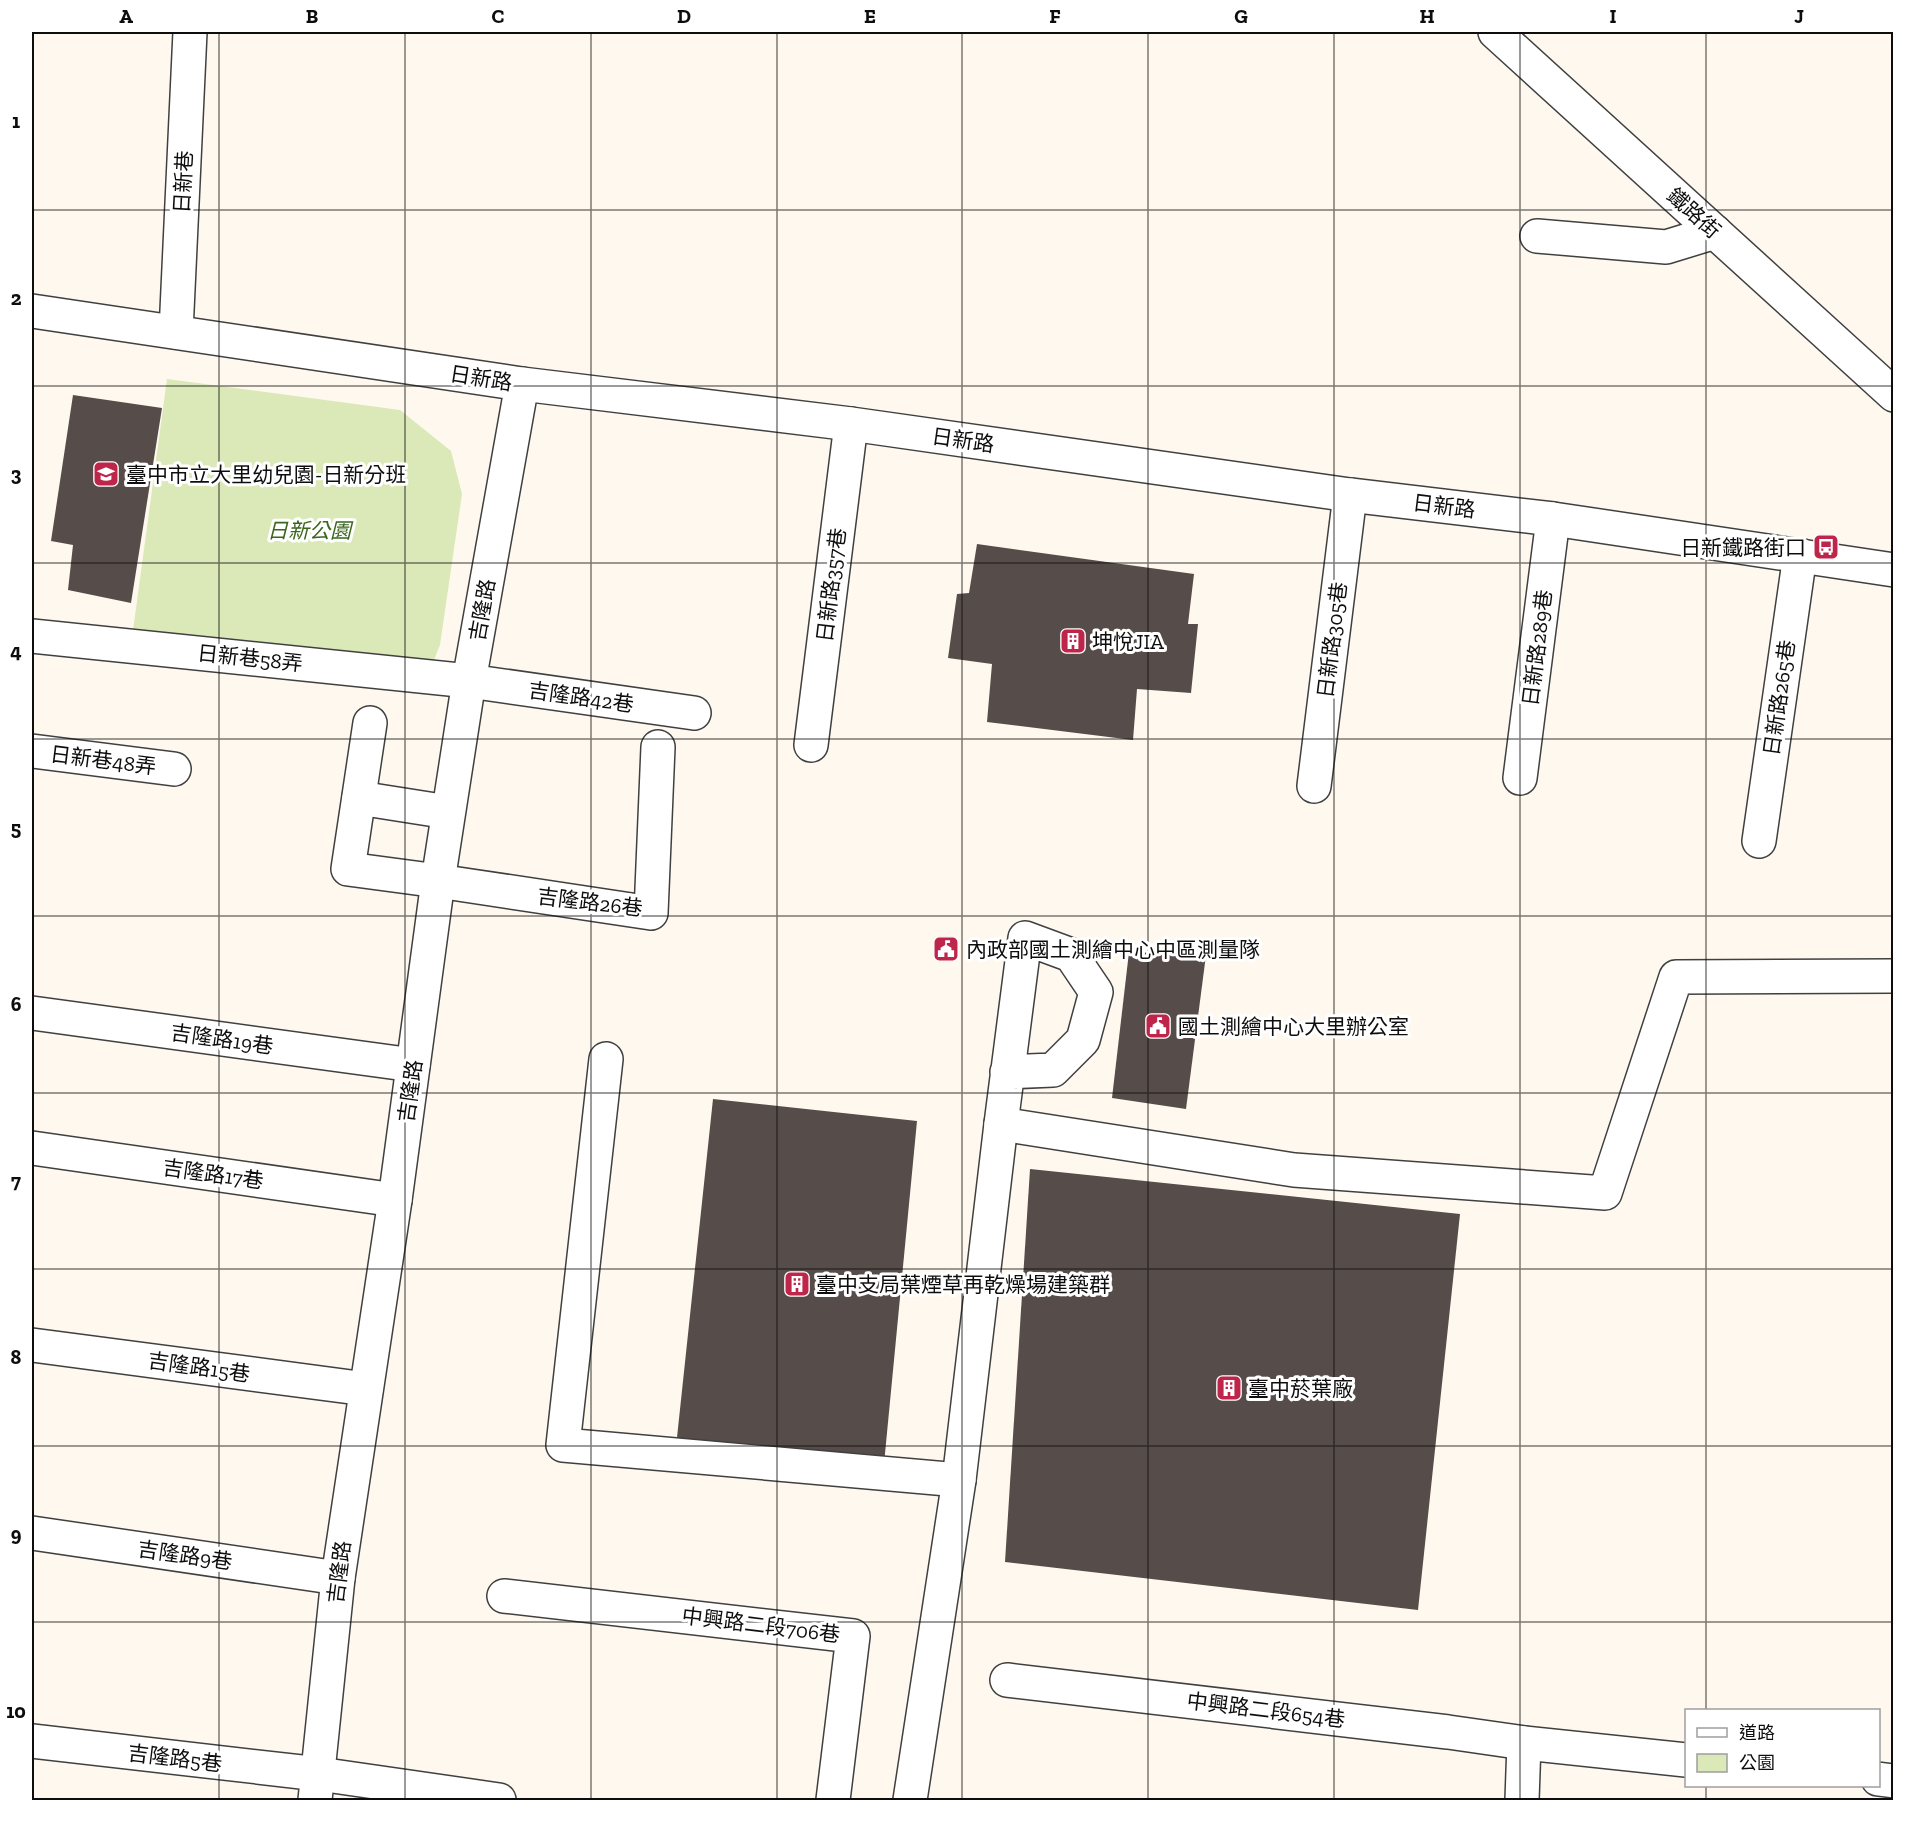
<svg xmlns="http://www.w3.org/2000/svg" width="1925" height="1832" viewBox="0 0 1925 1832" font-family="'Zilla Slab','Noto Sans TC',serif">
	<rect width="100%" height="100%" fill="#fff8ee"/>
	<!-- green -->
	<path fill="#dbe9b8" d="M167,379L400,410L451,451L462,494L440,645L426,679L132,638Z"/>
	<!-- building -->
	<g fill="#564c4a">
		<path d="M73,395L162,408L131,603L68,590L73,545L51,541Z"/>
		<path d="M977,544L1194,574L1188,624H1198L1191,693L1137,689L1133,740L987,722L992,664L948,658L957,594L969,593Z"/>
		<path d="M1129,952L1206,955L1186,1109L1112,1098Z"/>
		<path d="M713,1099L917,1121L884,1464L676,1447Z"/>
		<path d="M1030,1169L1460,1214L1418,1610L1005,1562Z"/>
	</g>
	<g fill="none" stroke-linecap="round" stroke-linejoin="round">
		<!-- minor casing -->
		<g stroke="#404040" stroke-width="36">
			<g id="minor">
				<path d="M1495,32L1894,395"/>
				<path d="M1537,236L1666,247L1715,232"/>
				<path d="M32,311L522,384L851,424L1350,495L1553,519L1894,570"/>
				<path d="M176,332L190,32"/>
				<path d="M32,636L469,681L694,713"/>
				<path d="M370,723L348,869L438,881L651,913L658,747"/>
				<path d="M811,745L851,424"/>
				<path d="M32,751L174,769"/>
				<path d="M1520,778L1553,519"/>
				<path d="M1314,786L1350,495"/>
				<path d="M359,798L448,812"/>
				<path d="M1759,841L1800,555"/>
				<path d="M32,1013L413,1065"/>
				<path d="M606,1059L563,1445L959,1480"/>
				<path d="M1001,1124L1294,1170L1605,1193L1676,977L1894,976"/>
				<path d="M32,1148L395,1200"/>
				<path d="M32,1345L366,1389"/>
				<path d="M32,1533L338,1578"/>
				<path d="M504,1596L853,1636L833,1800"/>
				<path d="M1007,1680L1448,1732L1524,1743L1686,1760"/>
				<path d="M32,1741L319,1774L499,1800"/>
				<path d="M1878,1779L1894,1781"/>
				<path d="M315,1800L338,1578L395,1200L438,881L469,681L522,384"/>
				<path d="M910,1800L959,1480L1001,1124L1025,938L1071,955L1096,992L1083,1040L1053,1070L1007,1072"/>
				<path d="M1522,1800L1524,1743"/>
			</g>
		</g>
		<!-- minor -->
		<use href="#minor" stroke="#fff" stroke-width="33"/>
	</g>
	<!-- grid -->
	<path fill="none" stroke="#0d0d0d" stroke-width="1.5" stroke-opacity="0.55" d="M219,32V1800M405,32V1800M591,32V1800M777,32V1800M962,32V1800M1148,32V1800M1334,32V1800M1520,32V1800M1706,32V1710M32,210H1894M32,386H1894M32,563H1894M32,739H1894M32,916H1894M32,1093H1894M32,1269H1894M32,1446H1894M32,1622H1894M1706,1786V1800"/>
	<!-- icons -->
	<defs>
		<g id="school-square" transform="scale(1.35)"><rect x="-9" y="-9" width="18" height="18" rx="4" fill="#be254b" stroke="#fff"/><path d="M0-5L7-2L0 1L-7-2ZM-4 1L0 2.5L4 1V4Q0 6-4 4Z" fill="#fff"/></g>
		<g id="bus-square" transform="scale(1.35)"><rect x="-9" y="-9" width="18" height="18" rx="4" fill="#be254b" stroke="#fff"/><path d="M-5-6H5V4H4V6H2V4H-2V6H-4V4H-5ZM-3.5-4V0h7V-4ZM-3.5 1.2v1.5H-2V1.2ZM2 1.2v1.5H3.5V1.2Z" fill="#fff"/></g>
		<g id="building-square" transform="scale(1.35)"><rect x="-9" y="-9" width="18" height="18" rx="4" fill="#be254b" stroke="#fff"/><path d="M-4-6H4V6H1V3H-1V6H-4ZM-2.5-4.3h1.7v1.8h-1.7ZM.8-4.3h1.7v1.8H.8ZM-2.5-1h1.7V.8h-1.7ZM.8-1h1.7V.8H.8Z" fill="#fff"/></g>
		<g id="civic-square" transform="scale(1.35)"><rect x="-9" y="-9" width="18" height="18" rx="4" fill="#be254b" stroke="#fff"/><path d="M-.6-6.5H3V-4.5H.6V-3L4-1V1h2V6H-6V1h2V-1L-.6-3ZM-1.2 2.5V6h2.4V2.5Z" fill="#fff"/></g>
	</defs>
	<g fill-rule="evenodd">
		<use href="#school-square" x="106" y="474"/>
		<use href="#bus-square" x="1826" y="547"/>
		<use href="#building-square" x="1073" y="641"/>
		<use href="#civic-square" x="946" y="949"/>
		<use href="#civic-square" x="1158" y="1026"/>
		<use href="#building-square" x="797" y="1284"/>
		<use href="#building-square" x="1229" y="1388"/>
	</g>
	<g text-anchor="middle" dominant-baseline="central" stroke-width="6" stroke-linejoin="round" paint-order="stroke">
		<!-- street labels -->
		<g font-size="21" fill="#0d0d0d" stroke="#fff">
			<text transform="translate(183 182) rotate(-87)">日新巷</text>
			<text transform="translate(1694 213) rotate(42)">鐵路街</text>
			<text transform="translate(481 378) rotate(9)">日新路</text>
			<text transform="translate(963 440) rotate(8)">日新路</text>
			<text transform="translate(1444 506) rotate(7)">日新路</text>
			<text transform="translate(831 585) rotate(-83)">日新路357巷</text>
			<text transform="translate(482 610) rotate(-80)">吉隆路</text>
			<text transform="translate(1332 640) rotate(-83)">日新路305巷</text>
			<text transform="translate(1537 648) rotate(-83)">日新路289巷</text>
			<text transform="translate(250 658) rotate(6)">日新巷58弄</text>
			<text transform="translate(581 697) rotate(8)">吉隆路42巷</text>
			<text transform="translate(1779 698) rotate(-82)">日新路265巷</text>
			<text transform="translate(103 760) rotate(7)">日新巷48弄</text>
			<text transform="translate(590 902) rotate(7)">吉隆路26巷</text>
			<text transform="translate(222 1039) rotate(8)">吉隆路19巷</text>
			<text transform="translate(410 1091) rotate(-82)">吉隆路</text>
			<text transform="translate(213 1174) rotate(8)">吉隆路17巷</text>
			<text transform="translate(199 1367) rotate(8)">吉隆路15巷</text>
			<text transform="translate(185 1555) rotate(8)">吉隆路9巷</text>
			<text transform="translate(339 1572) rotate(-83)">吉隆路</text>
			<text transform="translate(761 1625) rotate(7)">中興路二段706巷</text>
			<text transform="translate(1266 1710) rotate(7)">中興路二段654巷</text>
			<text transform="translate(175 1758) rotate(7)">吉隆路5巷</text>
		</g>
		<!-- poi labels -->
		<g font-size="21" fill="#0d0d0d" stroke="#fff" text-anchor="start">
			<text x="126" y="474">臺中市立大里幼兒園-日新分班</text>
			<text x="1806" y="547" text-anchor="end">日新鐵路街口</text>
			<text x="1092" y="641">坤悅JIA</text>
			<text x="966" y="949">內政部國土測繪中心中區測量隊</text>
			<text x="1178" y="1026">國土測繪中心大里辦公室</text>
			<text x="816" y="1284">臺中支局葉煙草再乾燥場建築群</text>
			<text x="1248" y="1388">臺中菸葉廠</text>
		</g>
		<!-- park labels -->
		<g font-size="21" font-style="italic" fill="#3b661d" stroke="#fff">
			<text x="309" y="530">日新公園</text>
		</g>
	</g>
	<!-- border -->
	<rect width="1925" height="1832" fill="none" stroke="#ffffff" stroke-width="66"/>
	<!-- legend -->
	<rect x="1685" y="1709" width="195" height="78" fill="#ffffff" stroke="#9e9e9e" stroke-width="1.5"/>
	<rect x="1697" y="1728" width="30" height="9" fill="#ffffff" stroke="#9e9e9e" stroke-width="1.5"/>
	<text x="1739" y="1739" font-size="18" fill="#0d0d0d">道路</text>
	<rect x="1697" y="1754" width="30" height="18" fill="#dbe9b8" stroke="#9e9e9e" stroke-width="1.5"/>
	<text x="1739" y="1769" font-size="18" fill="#0d0d0d">公園</text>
	<rect x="33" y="33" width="1859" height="1766" fill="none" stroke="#0d0d0d" stroke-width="2"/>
	<g font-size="20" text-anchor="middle" font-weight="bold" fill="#0d0d0d">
		<text x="126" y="23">A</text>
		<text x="312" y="23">B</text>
		<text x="498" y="23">C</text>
		<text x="684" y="23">D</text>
		<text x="870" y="23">E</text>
		<text x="1055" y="23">F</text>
		<text x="1241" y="23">G</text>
		<text x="1427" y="23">H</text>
		<text x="1613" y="23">I</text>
		<text x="1799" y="23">J</text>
		<text x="16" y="128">1</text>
		<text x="16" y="305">2</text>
		<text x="16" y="481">3</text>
		<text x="16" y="658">4</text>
		<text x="16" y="835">5</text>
		<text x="16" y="1011">6</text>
		<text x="16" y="1188">7</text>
		<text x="16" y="1364">8</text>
		<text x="16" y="1541">9</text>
		<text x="16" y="1718">10</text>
	</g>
</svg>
